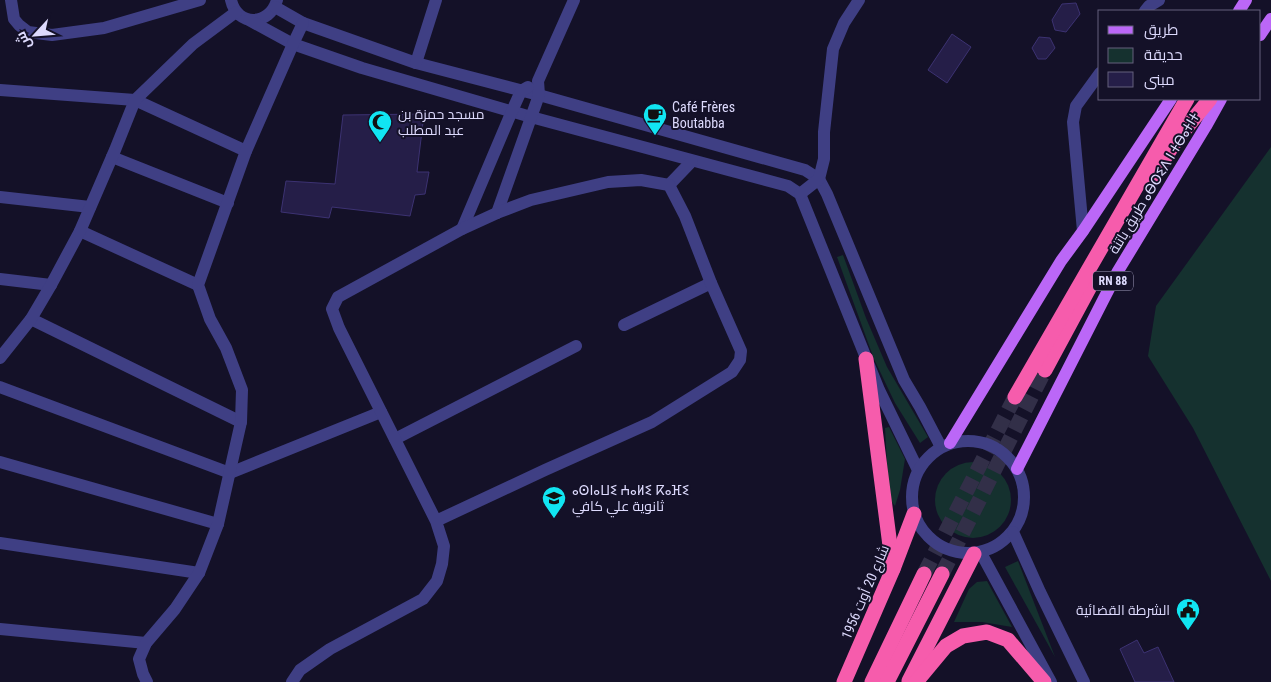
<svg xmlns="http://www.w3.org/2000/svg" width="1271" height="682" viewBox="0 0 1271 682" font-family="'Roboto Condensed',Cairo,'Noto Sans Tifinagh',sans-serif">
	<rect width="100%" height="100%" fill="#141128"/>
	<!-- green -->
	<g fill="#15312f">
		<path d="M1271,147V581L1193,428L1148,356L1156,306Z"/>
		<path d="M843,255L866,318L887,367L928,437L920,443L895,403L874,359L837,257Z"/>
		<path d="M889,427L905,459L900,490L895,506L889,498L885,428Z"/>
		<circle cx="973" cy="500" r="38"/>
		<path d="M1018,561L1055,657L1005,567Z"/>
		<path d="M987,581L1012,627L982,622H954L969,589L977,582Z"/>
	</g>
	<!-- building -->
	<g fill="#251e48" stroke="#3c3272">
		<path d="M1076,3L1080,14L1066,32L1055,30L1052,20L1062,4Z"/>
		<path d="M952,34L971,47L947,83L928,70Z"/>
		<path d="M1039,37L1050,38L1055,48L1046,59H1038L1032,48Z"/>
		<path d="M424,114L417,172H429L425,194L415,195L410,216L332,207L329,218L281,212L286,181L335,184L343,115Z"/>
		<path d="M1137,640L1144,653L1158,647L1174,682H1135L1120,649Z"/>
	</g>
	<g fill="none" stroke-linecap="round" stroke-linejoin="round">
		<!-- highway-tunnel -->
		<g stroke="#322f48" stroke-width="15" stroke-dasharray="15 8" stroke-linecap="butt">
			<path d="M924,574L1015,397"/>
			<path d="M942,574L1045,370"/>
		</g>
		<!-- minor -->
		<g stroke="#3f3f84" stroke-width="12">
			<path d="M11,0L14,19L19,25L28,32L52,35L104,28L200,0"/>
			<path d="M231,0C237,27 270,26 277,0"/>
			<path d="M275,7L303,23L416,63L539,95L805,170L819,179L827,194L904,380L920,407L941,447"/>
			<path d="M1145,11L1149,6L1159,0"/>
			<path d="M249,20L293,44L362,68L531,117L788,186L800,194L879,390L918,470"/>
			<path d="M416,63L436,0"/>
			<path d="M0,90L135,100L246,151"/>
			<path d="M112,157L228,203"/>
			<path d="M669,185L692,161"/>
			<path d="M800,194L819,179L824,159V132L833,49L844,23L859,0"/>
			<path d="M0,197L90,207"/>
			<path d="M497,213L539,95L538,81L574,0"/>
			<path d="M462,229L512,111L521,91L528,87"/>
			<path d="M80,231L198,285"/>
			<path d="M1083,231L1073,122L1076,106L1100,73"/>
			<path d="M0,279L51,285"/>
			<path d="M31,319L241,422"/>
			<path d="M624,325L711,283"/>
			<path d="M0,358L31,319L51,285L80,231L115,150L135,100L193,44L236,12"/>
			<path d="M0,387L230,473L381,412"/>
			<path d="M395,439L576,346"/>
			<circle cx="968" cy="497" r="56"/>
			<path d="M0,462L218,524"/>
			<path d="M1013,532L1040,592L1084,682"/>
			<path d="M0,543L199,573"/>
			<path d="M981,553L1051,682"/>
			<path d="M0,629L146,643"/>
			<path d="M147,682L143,674L139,659L146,643L175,609L199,573L218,524L241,422L242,390L226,348L210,319L198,285L246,151L293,44L303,23"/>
			<path d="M292,682L300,670L330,649L423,599L437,581L442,564L444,546L436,521L339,328L332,309L338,297L462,229L497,213L531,200L608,182L641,180L669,185L685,216L711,283L741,351L740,360L732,372L652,422L545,470L436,521"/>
		</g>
		<!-- major -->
		<g stroke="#bb67f7" stroke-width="12">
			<path d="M1239,11L1246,0"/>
			<path d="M1260,35L1271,19"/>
			<path d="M950,443L1061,261L1083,231L1171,99"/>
			<path d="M1017,469L1118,271L1206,126L1221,99"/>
		</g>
		<!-- highway -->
		<g stroke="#f65cac" stroke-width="15">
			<path d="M1151,179L1177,139L1210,99"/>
			<path d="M866,359L893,569"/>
			<path d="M1045,370L1093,281"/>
			<path d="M1015,397L1187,99"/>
			<path d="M909,681L974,554"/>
			<path d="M844,682L893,569L914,514"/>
			<path d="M872,682L924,574"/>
			<path d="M887,682L942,574"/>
			<path d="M916,682L946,646L963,636L987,632L1008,640L1044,682"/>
		</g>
	</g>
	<!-- icons -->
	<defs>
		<g id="cafe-pin" transform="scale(1.25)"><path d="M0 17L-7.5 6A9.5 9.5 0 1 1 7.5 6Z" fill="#11e5f2" stroke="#141128"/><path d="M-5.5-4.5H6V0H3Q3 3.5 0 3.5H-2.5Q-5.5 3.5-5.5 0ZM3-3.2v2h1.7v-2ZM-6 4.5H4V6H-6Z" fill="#111"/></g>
		<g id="mosque-pin" transform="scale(1.25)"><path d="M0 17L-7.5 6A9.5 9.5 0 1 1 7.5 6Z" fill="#11e5f2" stroke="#141128"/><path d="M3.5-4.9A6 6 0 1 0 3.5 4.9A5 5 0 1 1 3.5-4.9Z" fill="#111"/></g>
		<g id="school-pin" transform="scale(1.25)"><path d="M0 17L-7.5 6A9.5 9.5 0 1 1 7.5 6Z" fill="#11e5f2" stroke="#141128"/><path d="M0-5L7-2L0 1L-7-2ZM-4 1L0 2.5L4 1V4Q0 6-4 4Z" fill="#111"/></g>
		<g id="civic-pin" transform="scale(1.25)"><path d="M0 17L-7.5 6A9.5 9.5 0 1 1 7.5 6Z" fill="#11e5f2" stroke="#141128"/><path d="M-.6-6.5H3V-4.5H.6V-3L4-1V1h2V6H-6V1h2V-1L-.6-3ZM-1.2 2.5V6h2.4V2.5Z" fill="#111"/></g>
	</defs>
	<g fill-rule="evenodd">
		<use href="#cafe-pin" x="655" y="115"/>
		<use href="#mosque-pin" x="380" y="122"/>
		<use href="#school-pin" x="554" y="498"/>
		<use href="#civic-pin" x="1188" y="610"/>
	</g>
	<g text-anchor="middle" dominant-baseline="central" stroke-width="4" stroke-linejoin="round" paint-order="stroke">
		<!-- shield labels -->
		<rect fill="#141128" stroke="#a19ebd" stroke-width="1" x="1093" y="271.5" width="40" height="19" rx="4"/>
		<g font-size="12" font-weight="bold" fill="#dddafd">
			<text x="1113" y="281">RN 88</text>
		</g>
		<!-- poi labels -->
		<g font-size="14" fill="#dddafd" stroke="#141128" text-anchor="start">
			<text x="672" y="107">Café Frères<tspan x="672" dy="16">Boutabba</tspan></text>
			<text x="398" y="114">مسجد حمزة بن<tspan x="398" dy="16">عبد المطلب</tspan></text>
			<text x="572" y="490">ⴰⵙⵏⴰⵡⵉ ⵄⴰⵍⵉ ⴽⴰⴼⵉ<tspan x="572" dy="16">ثانوية علي كافي</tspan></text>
			<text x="1170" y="610" text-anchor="end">الشرطة القضائية</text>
		</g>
		<!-- street labels -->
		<g font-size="14" fill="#dddafd" stroke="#141128">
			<text transform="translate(1154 183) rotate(-59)">طريق باتنة ⴰⴱⵔⵉⴷ ⵏ ⵜⴱⴰⵜⵏⵜ</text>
			<text transform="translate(865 592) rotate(-67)">شارع 20 أوت 1956</text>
		</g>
	</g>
	<!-- legend -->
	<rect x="1098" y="10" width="162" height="90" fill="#141128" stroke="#64617d"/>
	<rect x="1108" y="26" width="25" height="8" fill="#bb67f7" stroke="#64617d"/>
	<text x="1144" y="35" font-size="15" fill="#dddafd">طريق</text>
	<rect x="1108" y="48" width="25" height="15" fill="#15312f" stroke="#64617d"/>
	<text x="1144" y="60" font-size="15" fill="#dddafd">حديقة</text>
	<rect x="1108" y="72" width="25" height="15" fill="#251e48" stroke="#64617d"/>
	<text x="1144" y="85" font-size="15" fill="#dddafd">مبنى</text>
	<!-- north arrow -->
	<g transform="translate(35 35) rotate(244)" stroke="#141128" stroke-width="4" paint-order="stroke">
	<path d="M0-4L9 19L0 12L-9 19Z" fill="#dddafd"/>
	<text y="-8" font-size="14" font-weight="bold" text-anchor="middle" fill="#dddafd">ش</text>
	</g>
</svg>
